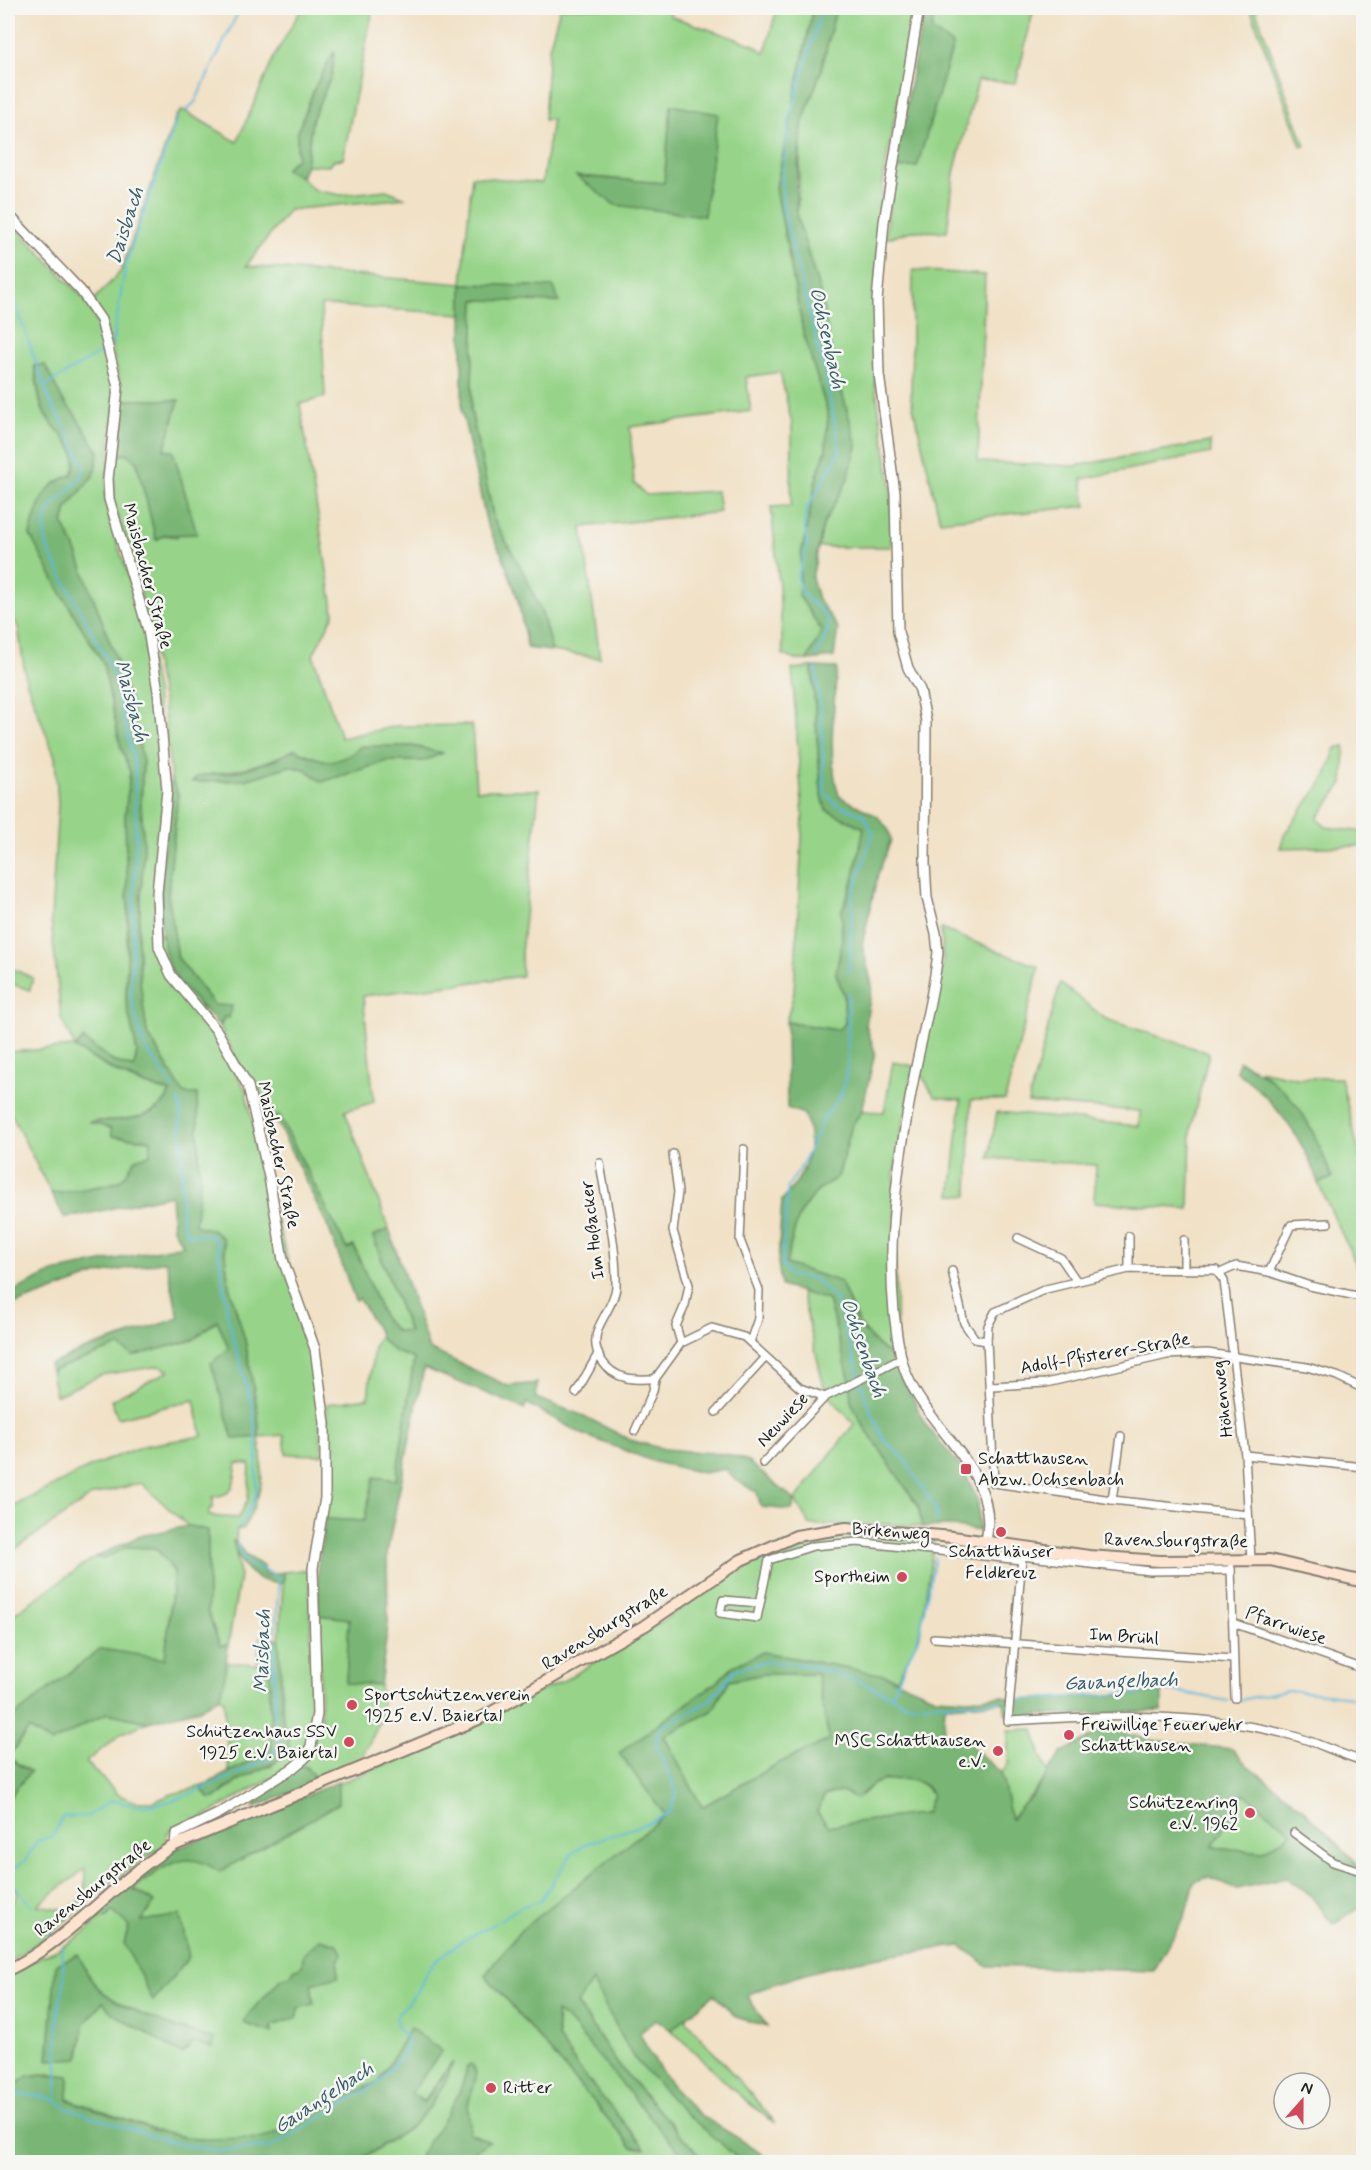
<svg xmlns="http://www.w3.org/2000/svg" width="1371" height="2170" viewBox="0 0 1371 2170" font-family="Mynerve,sans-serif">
	<rect width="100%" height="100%" fill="#f6f6f2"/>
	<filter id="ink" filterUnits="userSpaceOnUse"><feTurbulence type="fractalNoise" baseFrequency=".0167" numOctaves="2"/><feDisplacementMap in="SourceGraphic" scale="12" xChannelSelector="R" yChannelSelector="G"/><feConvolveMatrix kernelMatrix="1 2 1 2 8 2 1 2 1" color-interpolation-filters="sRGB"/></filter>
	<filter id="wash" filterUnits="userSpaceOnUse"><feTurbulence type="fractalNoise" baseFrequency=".008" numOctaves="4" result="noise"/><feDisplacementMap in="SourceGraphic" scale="24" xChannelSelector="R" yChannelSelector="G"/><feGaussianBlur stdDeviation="1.35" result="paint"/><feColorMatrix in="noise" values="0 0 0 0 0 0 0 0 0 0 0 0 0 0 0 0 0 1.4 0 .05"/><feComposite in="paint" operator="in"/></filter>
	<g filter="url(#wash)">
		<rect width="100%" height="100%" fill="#f1e1c6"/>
		<!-- green -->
		<g fill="#97d489" stroke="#5a7852" stroke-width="1.5" fill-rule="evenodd">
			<path d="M302,8H373L343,159L334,160L328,166L306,165L312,120L332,74L334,53L315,87L297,133V158L285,169L301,177L314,190L341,195L386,190L406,198L289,210L246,266L462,284L472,176L542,183L552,120H544L549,48L560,8H673L670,16L754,45L765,53L777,8H813L776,188L803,331L828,414L826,450L817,476L801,555L799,595L822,631L807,660H796L783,655L779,585L771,507L791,506L792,424L780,372L746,377L751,411L630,427L634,483L646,495L717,491L720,512L582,527L600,658L552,651L542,614L526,577L494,520L471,411L475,299L558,302L554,287L462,284V314L321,305L325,397L300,404L334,614L313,655L341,738L397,726L472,725L476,790H539L521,953L522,976L363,996L374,1102L345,1111L389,1229L373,1237L409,1332L397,1331L384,1319L354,1246L347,1249L279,1116L275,1118L259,1104L220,1027L224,1017L178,958L168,895L178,794L171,778L163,701L138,580L114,503V458L127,453L137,463L145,496L165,535L177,537L164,451L179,400H123C117,365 110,332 93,301L121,271L176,116L183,110L237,142L274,57ZM577,176H578L664,183L615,205ZM412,746L442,753L423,761H387L322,782L305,769L289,766L245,780L193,782L198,776C232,772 263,766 294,750C301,753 309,759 316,761C340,766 384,747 412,746Z"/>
			<path d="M836,8H916L885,168L879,218L875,384L891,486V547H819L823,525L847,481L857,446L832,356L821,296L797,217L802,124L821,71Z"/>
			<path d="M934,8H1034L1016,83L978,80L954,173L947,232L911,231L885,239L895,168L917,166L953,45L932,31Z"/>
			<path d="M1250,8H1255L1305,146H1301Z"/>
			<path d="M16,227L86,301L103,335L116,386L105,496L108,515L142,617L156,692L164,789L154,923L245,1089L266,1181L311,1346L323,1455L286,1454L284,1435L259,1437C265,1479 263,1491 243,1529H237L236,1541H234L240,1576L228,1645L220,1646L208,1613V1530L188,1526L141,1483L93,1495L8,1554V1509L92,1466L143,1446L202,1436L194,1400L118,1418L111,1400L169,1371L160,1366L101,1375L56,1396L51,1371L119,1346L133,1356L193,1340L217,1320L229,1349L212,1363L233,1439L259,1437L258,1414L245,1340L229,1286L223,1239L215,1231L194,1225L200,1183L197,1095L184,1094L147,1033L140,981L138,938L144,849L141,806L143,762L130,702L115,656L75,548L63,524L67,508L94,475L74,413L63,401L45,365L34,366C37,379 37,395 42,408C51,433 86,444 72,475C42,484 37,507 30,535L61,593L103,663L120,744L130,772L125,816L128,913L126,1002L137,1052L134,1068L112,1061L83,1039L75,1048C104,1066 136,1087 170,1091C159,1123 119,1119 91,1122L112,1128V1136L151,1140L150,1155C127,1162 135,1172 119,1181C111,1185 58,1194 51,1193L8,1108V1052L75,1047L61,1018L51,920L58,804L55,757L26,681L18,626L8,610V229ZM237,1463L250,1464L248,1500L238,1518L209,1516V1509L213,1508V1497C237,1494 233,1485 237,1463Z"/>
			<path d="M913,270L985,275L978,462L1074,466L1210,442L1211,453L1082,479L1086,506L940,521L911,398Z"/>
			<path d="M812,667L821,792L826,810L864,828L853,881L842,910V941L836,974L844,995L845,1024L837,1030L786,1022L794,992L803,816L792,669Z"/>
			<path d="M1345,746L1343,783L1317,819L1326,827L1363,832V846L1280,848L1285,833L1325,778L1336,748Z"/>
			<path d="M941,929L1039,967L1005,1100H971L968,1196L951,1195L961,1100L935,1097L919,1071L943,962Z"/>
			<path d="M8,967L33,978L30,990L8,983Z"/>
			<path d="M1060,983L1106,1019L1209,1053L1191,1128L1189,1209L1094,1202L1096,1165L989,1158L997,1112L1139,1126L1140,1111L1028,1103Z"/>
			<path d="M893,1062L914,1066L894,1174L897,1355L894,1357C861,1336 855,1317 841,1282L786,1264C796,1223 798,1199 838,1177L852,1125L862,1111L884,1112Z"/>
			<path d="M1259,1070L1297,1078H1341L1363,1170V1279L1318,1183L1332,1178L1273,1081Z"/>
			<path d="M801,1291L828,1300L850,1381L851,1401L861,1422L919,1507L922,1527L889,1524L810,1525L795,1500L854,1424L825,1391Z"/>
			<path d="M379,1337L394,1351L414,1359L396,1480L374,1478L365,1521L325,1519L329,1437L327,1404L368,1398L374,1346Z"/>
			<path d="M859,1534L934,1540L920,1635L897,1679L885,1675L733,1666L718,1681L620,1753L666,1815L521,1930L485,1975L632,2147L644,2148L582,2073L558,2038L556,2012L567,2018L691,2162H357L411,2127L447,2079L451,2064L423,2102L411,2093L379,2081L264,2139H195L160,2132L68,2099L69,2076C46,2073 35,2070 16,2085L8,2084V1971L57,1950L86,1932L129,1890L187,1846L417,1751L565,1680L662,1621L744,1564L777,1549L817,1536Z"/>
			<path d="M127,1547L156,1548L174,1571L165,1659L100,1649L8,1721V1618L95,1557L103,1559Z"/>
			<path d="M302,1570L310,1572L313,1731H321L319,1615L350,1618L346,1683L380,1685L383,1716L360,1761L318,1781L306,1767L289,1763V1768L200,1819L171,1829L167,1834L165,1846C107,1878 64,1929 8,1962V1908L18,1894L8,1880V1799L30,1772L8,1757L29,1729L51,1743L107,1713L148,1722L122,1733L86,1762L119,1795L136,1802H154L169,1795L203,1786V1791L215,1798L252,1771L271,1766L289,1750L288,1729L283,1724L279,1640L284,1572ZM85,1869V1897L66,1910L37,1905Z"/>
			<path d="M260,1637L271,1639V1747L267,1755L252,1760L229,1774L224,1700L219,1697L226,1662L257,1664Z"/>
			<path d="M763,1674H817L829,1741L779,1763L702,1807L664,1736L712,1711L729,1681Z"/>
			<path d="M1034,1729L1040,1753L1049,1773L1011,1820L1001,1773L1008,1765V1730Z"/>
			<path d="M884,1780C903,1779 923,1776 932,1795L926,1813L828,1826L817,1812L824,1796L839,1791L859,1797L873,1784Z"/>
			<path d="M1244,1793L1293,1834L1262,1852L1212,1847Z"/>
			<path d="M592,1981L633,2057L736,2157L745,2162H705L619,2066L577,2003Z"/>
			<path d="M687,2017V2022L776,2123C737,2098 706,2061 671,2030Z"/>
		</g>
		<!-- forest -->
		<g fill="#79b675" stroke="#4a6948" stroke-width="1.5" fill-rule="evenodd">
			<path d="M813,8H836L821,71L802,124L796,188L797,217L821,296L832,356L857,446L847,481L823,525L812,578L818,599L838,628L834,657L807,660L822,631L799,596L801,555L817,476L826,450L828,414L803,331L776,188Z"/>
			<path d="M924,8H934L932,31L953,45L917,167L895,168Z"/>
			<path d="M334,51L332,74L312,120L306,165L301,177L285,169L297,158V134L315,87Z"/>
			<path d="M671,105L718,114L704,216L615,205L576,176L664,183Z"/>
			<path d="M462,284L554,287L559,302L475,300L471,411L494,520L526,577L542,614L552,651L527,648L518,600L503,557L487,525L462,411Z"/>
			<path d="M45,365L63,401L74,413L99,452L94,475L67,508L63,524L75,548L115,656L130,702L143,762L141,806L144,849L138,938L140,981L147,1033L184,1094H197L200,1184L195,1225L215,1231L223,1239L229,1286L245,1340L258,1414L259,1437L233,1439L211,1363L229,1349L217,1320L193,1340L133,1356L119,1346L51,1371L49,1365L83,1350L179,1318L166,1261L99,1274L13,1305L8,1294L53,1272L183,1245L173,1229L171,1195L78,1216L64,1217L51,1193C58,1194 112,1185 119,1181C128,1176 129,1165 136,1159C139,1157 146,1156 150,1155L151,1140L112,1136L111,1128L89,1122C117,1119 159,1123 170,1092C136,1084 105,1066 75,1048L83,1039L112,1061L134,1068L137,1052L126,1002L128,913L125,816L130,772L120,744L103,663L61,593L30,535C37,507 42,484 72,475C86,444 50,432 42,407C38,394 37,379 34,366Z"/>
			<path d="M123,400H179L164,450L173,451L197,534L165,535L156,540L137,463L127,453L114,458Z"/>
			<path d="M812,667L837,668C834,709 827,756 839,796L877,816L888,829L891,840L878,874L862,945L872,985L866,1025L875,1052L862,1111L852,1125L838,1177C798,1199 796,1223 786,1264L841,1282L857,1324L881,1349L894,1357L925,1424L963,1470L978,1499L979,1531L950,1526L922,1527L919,1507L861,1422L851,1401L850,1381L828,1300L781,1286L778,1262L782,1200C806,1175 817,1147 804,1114L787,1108L786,1022L837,1030L845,1024L844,995L836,974L842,941V910L853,881L864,828L826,810L821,792Z"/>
			<path d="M361,746H412L443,753L423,761H387L322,782L305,769L289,766L245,780L192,782L198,776L234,772L272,761L295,749C320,762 339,768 361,746Z"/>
			<path d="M171,778L178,794L168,895L178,958L214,1005L232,1006L229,1018L224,1017L220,1027C206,1009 185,993 174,975C148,932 167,829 171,778Z"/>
			<path d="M1239,1061C1294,1086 1312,1123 1332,1178L1318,1183C1305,1140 1272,1097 1236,1071Z"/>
			<path d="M279,1115L347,1249L354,1246L384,1319L396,1331L409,1332L373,1236L389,1229L429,1349L508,1386L537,1383L536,1398L584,1416L630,1440L664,1449L725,1454L746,1460L795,1500L792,1510L761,1507L757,1492L735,1480L726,1469L703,1473L655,1462L582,1434L526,1403L525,1409L424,1368L387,1552L388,1625L380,1685L346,1683L349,1619L319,1615L318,1567L325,1519L364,1521L374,1477L396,1480L414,1359L394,1351L379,1337L380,1334L359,1299L355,1300L329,1229L275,1118Z"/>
			<path d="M188,1526L208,1530V1613L220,1646L228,1645L224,1683L219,1697L199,1709L148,1722L107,1713L51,1743L29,1729L8,1757V1721L100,1649L165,1659L174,1571L156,1548L127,1547L103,1559L95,1557L140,1536Z"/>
			<path d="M233,1541H236L245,1555L263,1566L265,1575L284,1572L283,1584C255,1583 239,1568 233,1541Z"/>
			<path d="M271,1639L279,1640L283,1724L288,1729L289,1751C268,1772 239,1774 215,1798H209L203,1791V1786L252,1760L267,1755L271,1747L269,1669Z"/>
			<path d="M763,1652L885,1675L935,1697L967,1699L1004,1696L1013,1700L1162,1693V1711L1019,1716L1006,1715L1004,1702L945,1706L943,1735H966L973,1748L1001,1773L1011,1819L1039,1787L1061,1753L1106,1728L1149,1740L1232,1749L1247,1765L1300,1806L1353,1859L1363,1873L1361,1906L1333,1925L1311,1896L1286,1878L1237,1889L1208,1877L1194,1882L1185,1916L1153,1971L988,1966L961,1946C887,1954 815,1965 747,1995L767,2027L736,2017L714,1994L671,2030L656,2019L640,2033C649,2056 680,2101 701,2115C725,2131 750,2143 771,2162H745L736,2157L682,2110L633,2057L592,1981L577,2004L619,2066L705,2162H691L675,2147L567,2019L556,2012L558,2038L582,2073L645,2148L632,2147L485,1975L521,1930L665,1815L619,1753L718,1681L733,1666ZM763,1674H817L829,1740L779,1763L702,1807L664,1736L712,1711L729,1681ZM884,1780C903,1779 923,1776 932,1795L926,1813L828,1826L817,1812L824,1796C837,1792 845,1789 856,1799L873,1784ZM1244,1793L1292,1833L1262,1852L1213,1847Z"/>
			<path d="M8,1758L30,1772L8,1799Z"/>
			<path d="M300,1765L306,1767L318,1781L253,1808L265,1791Z"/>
			<path d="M338,1782V1804L219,1872C185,1845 162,1869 133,1889L155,1902L141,1921L180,1915L189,1957L153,2001L124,1943L129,1926L112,1911L107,1917L87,1922L171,1851Z"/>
			<path d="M320,1939L337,1944L342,1953L338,1962V1977L311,1984L314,2004L298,2008V2017L272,2026V2033L246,2024L244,2022C253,2005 270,1993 281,1978L290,1977L294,1970L302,1966L303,1955Z"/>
			<path d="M78,1954C83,1963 87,1975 94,1983C114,2008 184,2032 215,2039L213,2047L194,2043L182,2054L112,2013L103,2002L84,2025L79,2058L48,2060L56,1965Z"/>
			<path d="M410,2028L442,2051L411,2093L424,2102L453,2062L447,2079L429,2108L411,2127L357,2162H8V2084L16,2085L29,2075L69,2076L68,2100L160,2132L195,2139L264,2138L379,2081Z"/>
			<path d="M471,2064C484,2077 467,2095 468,2110C469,2119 472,2124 469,2133L489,2141L476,2150L468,2162H417C433,2129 461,2104 467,2066Z"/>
		</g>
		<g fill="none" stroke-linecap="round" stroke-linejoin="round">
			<!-- stream -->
			<g stroke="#5fb9dd" stroke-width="2">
				<path d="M186,111L195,102L240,8"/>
				<path d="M8,283L50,402L67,430L85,469C69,505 34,497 48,550L112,669L135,766L136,845L131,997L143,1044L174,1089"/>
				<path d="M112,346L126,263L178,116"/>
				<path d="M45,386L106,349"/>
				<path d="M817,655L828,630L827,617L802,593L797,577L807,547L804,524L807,508L840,452L827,383L783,209L782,180L789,120L822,8"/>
				<path d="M816,669L822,724L824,792L836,804L865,816L873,833L853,895L849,971"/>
				<path d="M848,993V1065L841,1095L825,1116L800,1169L788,1186L782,1264L789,1275L815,1279L836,1300L867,1402L884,1440L905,1460L937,1511V1521"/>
				<path d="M178,1099L181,1108L182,1222L188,1234L212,1236L217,1241L229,1322L253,1409L257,1452L256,1495L240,1527"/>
				<path d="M891,1696L919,1635L935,1557"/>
				<path d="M1015,1700L1174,1691L1228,1701"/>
				<path d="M1240,1700L1288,1690L1352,1697L1364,1696"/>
				<path d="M32,1907L14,1884L9,1871L25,1861L37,1841L53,1836L62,1817L88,1816L110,1801C123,1801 134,1808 147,1806C182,1802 236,1774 269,1758L276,1751L279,1743L275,1717L274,1649L279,1581C267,1562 246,1577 238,1544"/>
				<path d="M42,1920L54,1934"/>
				<path d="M498,1921L521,1907L540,1901L572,1853L586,1844L651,1822L670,1812L677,1792L657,1747V1735L662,1727L709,1701L735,1670L767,1661L810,1666L857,1680L907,1704L1000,1702"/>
				<path d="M8,2096C30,2094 50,2093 68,2109L181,2145L222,2151L272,2147L380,2082L405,2051L407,2038C385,2018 401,2011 416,1994C422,1986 423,1976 429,1969C446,1948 472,1936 495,1923"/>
				<path d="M57,2099L58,2010L64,1985L62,1945"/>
			</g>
		</g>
	</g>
	<g filter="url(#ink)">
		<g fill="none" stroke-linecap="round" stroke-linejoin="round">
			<!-- minor casing -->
			<g stroke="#867e71" stroke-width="10">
				<g id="minor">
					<path d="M744,1149L740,1240L759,1290L758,1319L750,1342"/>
					<path d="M673,1154L678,1192L673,1231L689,1285L685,1305L676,1326L681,1343"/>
					<path d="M600,1163C606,1203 617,1246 616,1287C615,1301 603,1316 598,1329C590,1351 605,1373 627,1378C635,1380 646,1379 655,1379L681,1343L712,1328L744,1337L800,1388L825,1397L901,1359"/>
					<path d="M1018,1238L1061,1258L1076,1280"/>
					<path d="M1184,1268V1240"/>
					<path d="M1129,1269V1236"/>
					<path d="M952,1271L964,1323L975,1339L987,1341"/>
					<path d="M1269,1272L1310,1286L1361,1297"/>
					<path d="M1220,1273L1236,1266L1269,1272L1291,1225L1328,1223"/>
					<path d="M991,1386L1046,1383L1167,1355L1207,1353L1307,1367L1337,1376L1364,1389"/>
					<path d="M576,1393L598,1354"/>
					<path d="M716,1412L765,1358"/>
					<path d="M635,1431L653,1391L655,1379"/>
					<path d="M1245,1455L1364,1467"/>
					<path d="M763,1463L825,1397"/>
					<path d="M994,1483L987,1341L988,1326L995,1312L1046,1289L1129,1269L1216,1270L1224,1281L1233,1356L1245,1455L1251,1560"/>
					<path d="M994,1483L1112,1500L1248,1515"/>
					<path d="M1112,1500L1121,1436"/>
					<path d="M1023,1546L1008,1721C1104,1715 1196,1711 1290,1735C1316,1741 1339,1755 1364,1761"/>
					<path d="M1022,1556L1150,1571L1231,1570"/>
					<path d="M1231,1568L1235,1698"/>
					<path d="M760,1603L723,1600L720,1613L757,1618L769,1560L813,1546L857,1542L1021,1560"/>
					<path d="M1233,1623L1364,1669"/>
					<path d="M934,1638L1233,1659"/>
					<path d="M1294,1833L1333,1862L1364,1872"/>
				</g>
			</g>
			<!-- tertiary casing -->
			<g stroke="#867e71" stroke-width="12">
				<g id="tertiary">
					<path d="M919,8L884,222L877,301L879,374L895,493L898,632L908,668L920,690L926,721L925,864L927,898L936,933L938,952C934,994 922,1035 914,1077C897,1167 881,1266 901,1357C916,1425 1002,1466 986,1541"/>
					<path d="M8,214L81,291L101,320L118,387L108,479L109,499L148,630L158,691L167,790L157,893L159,947L171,975L217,1031L248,1086L269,1177L283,1260L315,1349L325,1423V1498L313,1568L317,1714L311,1746L305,1758L293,1768L220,1813L176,1834L175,1845"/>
				</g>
			</g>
			<!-- secondary casing -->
			<g stroke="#867e71" stroke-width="14">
				<path id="secondary" d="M8,1970C71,1940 114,1880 175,1845L481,1718L644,1626L741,1560L796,1536L846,1528L953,1537L1089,1556L1160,1561L1270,1560L1364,1582"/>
			</g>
			<!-- minor -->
			<use href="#minor" stroke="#fff" stroke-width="7"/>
			<!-- tertiary -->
			<use href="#tertiary" stroke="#fff" stroke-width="9"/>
			<!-- secondary -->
			<use href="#secondary" stroke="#fde4d1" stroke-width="10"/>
		</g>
	</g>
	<!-- markers -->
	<g fill="#d1495b" stroke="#f6f6f2" stroke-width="2">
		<rect x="960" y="1463" width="12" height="12" rx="3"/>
		<circle cx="1001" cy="1532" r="6"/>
		<circle cx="902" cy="1577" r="6"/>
		<circle cx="352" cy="1705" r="6"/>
		<circle cx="1069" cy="1735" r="6"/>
		<circle cx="349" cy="1742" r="6"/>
		<circle cx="998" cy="1751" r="6"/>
		<circle cx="1250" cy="1813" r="6"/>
		<circle cx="491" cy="2088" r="6"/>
	</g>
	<g text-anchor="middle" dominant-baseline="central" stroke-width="5" stroke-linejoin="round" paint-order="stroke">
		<!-- street labels -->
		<g font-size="18" fill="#1c1c1c" stroke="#f6f6f2">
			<text transform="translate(147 576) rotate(75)">Maisbacher Straße</text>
			<text transform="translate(278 1155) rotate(78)">Maisbacher Straße</text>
			<text transform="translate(593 1230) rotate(-97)">Im Hoßacker</text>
			<text transform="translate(1105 1354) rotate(-10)">Adolf-Pfisterer-Straße</text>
			<text transform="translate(1223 1399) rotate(-97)">Höhenweg</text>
			<text transform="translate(783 1420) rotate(-47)">Neuwiese</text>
			<text transform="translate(891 1532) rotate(4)">Birkenweg</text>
			<text transform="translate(1176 1541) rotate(1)">Ravensburgstraße</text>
			<text transform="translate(1286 1626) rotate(19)">Pfarrwiese</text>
			<text transform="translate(605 1628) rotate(-32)">Ravensburgstraße</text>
			<text transform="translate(1124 1637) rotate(4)">Im Brühl</text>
			<text transform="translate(93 1888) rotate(-39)">Ravensburgstraße</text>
		</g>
		<!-- poi labels -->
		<g font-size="18" fill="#1c1c1c" stroke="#f6f6f2" text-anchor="start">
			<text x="978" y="1459">Schatthausen<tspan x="978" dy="21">Abzw. Ochsenbach</tspan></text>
			<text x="1001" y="1552" text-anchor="middle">Schatthäuser<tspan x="1001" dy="21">Feldkreuz</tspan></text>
			<text x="890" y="1577" text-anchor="end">Sportheim</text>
			<text x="364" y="1695">Sportschützenverein<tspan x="364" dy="21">1925 e.V. Baiertal</tspan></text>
			<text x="1081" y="1725">Freiwillige Feuerwehr<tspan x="1081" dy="21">Schatthausen</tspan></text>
			<text x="337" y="1732" text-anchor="end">Schützenhaus SSV<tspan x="337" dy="21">1925 e.V. Baiertal</tspan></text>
			<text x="986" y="1741" text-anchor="end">MSC Schatthausen<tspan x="986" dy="21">e.V.</tspan></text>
			<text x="1238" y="1803" text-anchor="end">Schützenring<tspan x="1238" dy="21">e.V. 1962</tspan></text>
			<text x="503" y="2088">Ritter</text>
		</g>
		<!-- water labels -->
		<g font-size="20" font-style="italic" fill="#375b69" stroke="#f6f6f2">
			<text transform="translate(126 226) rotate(-72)">Daisbach</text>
			<text transform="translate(827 338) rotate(77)">Ochsenbach</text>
			<text transform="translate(131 701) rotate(75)">Maisbach</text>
			<text transform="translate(863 1348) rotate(71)">Ochsenbach</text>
			<text transform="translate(263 1651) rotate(-88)">Maisbach</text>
			<text transform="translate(1121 1682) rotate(-2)">Gauangelbach</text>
			<text transform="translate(324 2098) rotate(-33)">Gauangelbach</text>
		</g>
	</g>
	<!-- margin -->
	<rect width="1371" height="2170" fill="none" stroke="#f6f6f2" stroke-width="30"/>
	<!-- north arrow -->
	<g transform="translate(1302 2101) rotate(21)"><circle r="28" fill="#f6f6f2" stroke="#9f9f9c" stroke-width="1.5"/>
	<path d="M0-4.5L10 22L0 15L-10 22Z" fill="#d1495b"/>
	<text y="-9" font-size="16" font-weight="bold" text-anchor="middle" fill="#1c1c1c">N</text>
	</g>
</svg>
